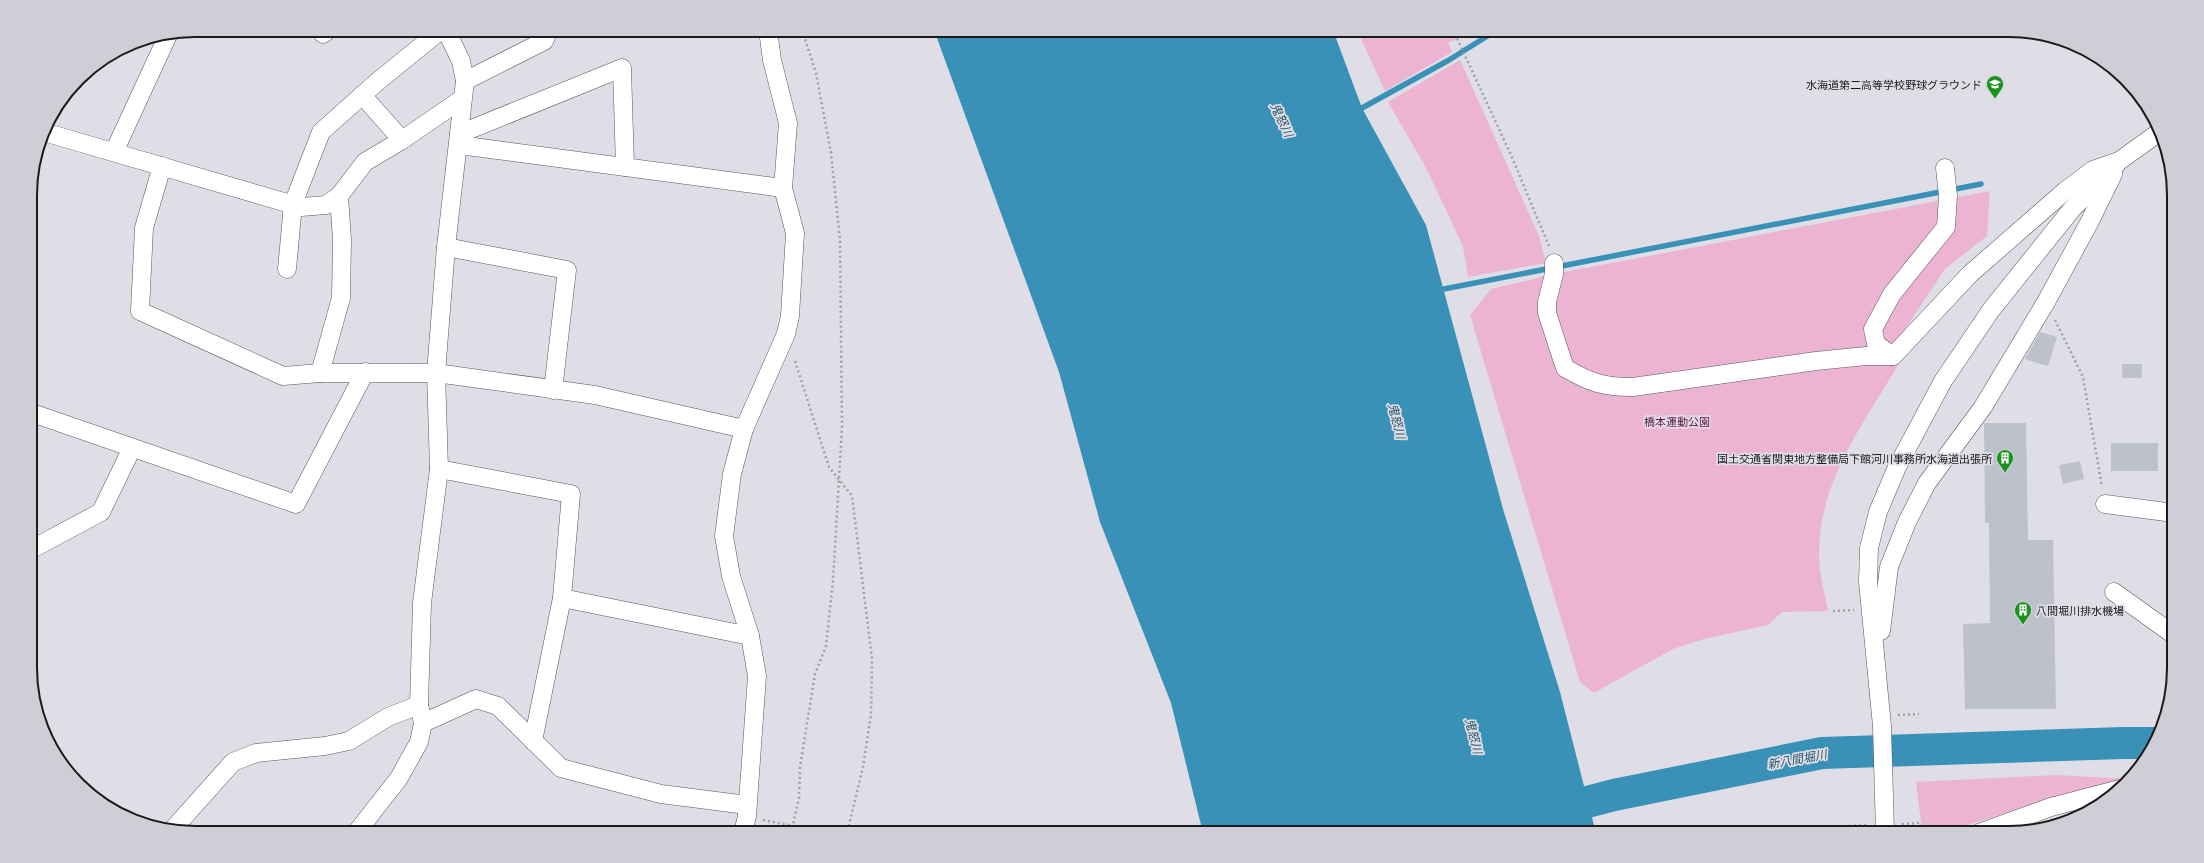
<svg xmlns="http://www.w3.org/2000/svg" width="2204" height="863" viewBox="0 0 2204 863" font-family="'Golos Text','Noto Sans JP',sans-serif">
	<rect width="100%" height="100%" fill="#dfdee7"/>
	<!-- green -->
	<g fill="#ecb4d2">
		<path d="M1357,30H1461L1464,35L1448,43L1452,52L1385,91Z"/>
		<path d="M1460,60L1539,236L1546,263L1468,277L1463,247L1447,212L1425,166L1388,102Z"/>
		<path d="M1990,191L1987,236L1945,269L1894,346L1898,365C1862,427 1817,483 1819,560C1820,576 1825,594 1828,611L1782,612L1768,625L1704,639L1673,649L1594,693L1580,682L1470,315L1491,289L1554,274Z"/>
		<path d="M2056,775L2129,779L2050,799L1946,832L1922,831L1916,782Z"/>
		<path d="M1776,825L1792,832L1845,831V833H1756Z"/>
	</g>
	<!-- water -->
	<path fill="#3a91b7" d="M934,30H1333L1362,108L1426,225L1503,509L1560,692L1596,833H1203L1171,703L1100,522L1059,372Z"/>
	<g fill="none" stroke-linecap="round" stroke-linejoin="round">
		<!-- stream -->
		<g stroke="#3a91b7" stroke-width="5.5">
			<path d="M1362,108L1449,60L1497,30"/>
			<path d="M1444,289L1981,184"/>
		</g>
		<!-- river -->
		<path stroke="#3a91b7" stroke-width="32" d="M1545,813L1614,795L1822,753L2123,743H2153"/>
	</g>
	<!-- building -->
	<g fill="#bdc2ca">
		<path d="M2040,332L2057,337L2048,366L2025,359Z"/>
		<rect x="2122" y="364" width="20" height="14"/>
		<path d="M1984,423H2026L2028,540H2053L2056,709H1965L1963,624L1990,623L1989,523H1985Z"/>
		<rect x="2111" y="443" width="47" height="28"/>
		<path d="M2080,461L2084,479L2063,484L2059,465Z"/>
	</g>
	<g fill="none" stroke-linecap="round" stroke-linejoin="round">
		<!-- minor casing -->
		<g stroke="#57565e" stroke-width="19">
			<g id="minor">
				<path d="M323,34L328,30"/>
				<path d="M465,81L544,41L549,30"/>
				<path d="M362,95L402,140"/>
				<path d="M44,132L301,207L326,205L339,196L365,162L402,140L462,99"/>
				<path d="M459,134L622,68L625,167"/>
				<path d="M459,145L783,188"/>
				<path d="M114,152L168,35"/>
				<path d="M162,166L144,228L140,311L283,376L320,373H436L595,395L744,429"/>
				<path d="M446,247L567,270L553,390"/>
				<path d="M1554,263V274L1547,302V313L1565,368C1591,383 1603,387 1633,387L1816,361L1866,356H1893L1970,274L2065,191L2093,170L2119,161L2161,131"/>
				<path d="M287,269L293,204L321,132L377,82L441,30"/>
				<path d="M1893,356L1876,344L1873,329L1892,294L1946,227L1948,196L1945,168"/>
				<path d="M320,373L341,298L342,240L339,196"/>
				<path d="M32,413L296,504L365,372"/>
				<path d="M439,469L571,494L562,598L533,741"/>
				<path d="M2105,504L2174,513"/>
				<path d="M32,549L101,512L132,448"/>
				<path d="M2114,592L2174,635"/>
				<path d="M562,598L750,636"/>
				<path d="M1881,631L1889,567L1907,522L1927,483L1983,407L2046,302L2089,223L2113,174"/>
				<path d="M423,723L476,699L498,706L561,768L661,794L747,805"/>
				<path d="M173,829L233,762L256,753L325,746L349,741L388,717L419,705"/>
				<path d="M356,833L399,778L419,742L423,723L419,705L422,603L439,469L436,373L446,247L465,81L461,61L446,30"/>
				<path d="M743,833L747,816L757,676L750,636L731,576L724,536L732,474L744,429L786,334L790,316L795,233L783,188L788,123L772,60L768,30"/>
				<path d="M1885,833L1882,726L1868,582L1869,548L1878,512L1897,467L1943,381L1991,310L2072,209L2116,165"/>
				<path d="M1979,833L2051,807L2120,789"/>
			</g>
		</g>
		<!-- path -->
		<g stroke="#a09fa6" stroke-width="2.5" stroke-dasharray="2 3" stroke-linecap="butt">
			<path d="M1452,30L1456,36L1511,155L1549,246"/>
			<path d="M1456,36L1466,30"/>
			<path d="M2055,320L2083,377L2102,487"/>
			<path d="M795,361L829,467L852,496L872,659L871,715L863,767L847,833"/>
			<path d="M1833,611L1854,610"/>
			<path d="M1898,715L1919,714"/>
			<path d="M763,820L793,826"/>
			<path d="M1902,824L1919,823"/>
			<path d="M1829,827L1867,825"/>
			<path d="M791,833L799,798L800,767L815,674L826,646L833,581L842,427L840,240L831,153L816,73L802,30"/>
		</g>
		<!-- minor -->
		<use href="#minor" stroke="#fff" stroke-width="18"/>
	</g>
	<!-- icons -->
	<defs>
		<g id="school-pin" transform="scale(0.9)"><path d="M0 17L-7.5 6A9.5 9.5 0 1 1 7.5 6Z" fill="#1b911e" stroke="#dfdee7"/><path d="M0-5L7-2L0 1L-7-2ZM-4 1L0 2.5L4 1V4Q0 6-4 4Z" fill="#fff"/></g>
		<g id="building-pin" transform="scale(0.9)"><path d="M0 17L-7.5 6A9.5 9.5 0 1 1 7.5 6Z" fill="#1b911e" stroke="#dfdee7"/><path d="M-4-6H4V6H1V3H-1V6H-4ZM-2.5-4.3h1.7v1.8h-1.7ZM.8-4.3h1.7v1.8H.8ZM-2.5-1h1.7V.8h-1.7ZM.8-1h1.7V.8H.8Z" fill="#fff"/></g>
	</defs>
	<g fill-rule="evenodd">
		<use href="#school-pin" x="1995" y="84"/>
		<use href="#building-pin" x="2005" y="458"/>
		<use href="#building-pin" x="2023" y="610"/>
	</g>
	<g text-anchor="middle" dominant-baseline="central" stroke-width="3.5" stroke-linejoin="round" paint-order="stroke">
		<!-- poi labels -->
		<g font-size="11" fill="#1b1b1e" stroke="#dfdee7" text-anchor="end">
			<text x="1982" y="84">水海道第二高等学校野球グラウンド</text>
			<text x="1992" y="458">国土交通省関東地方整備局下館河川事務所水海道出張所</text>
			<text x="2036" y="610" text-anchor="start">八間堀川排水機場</text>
		</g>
		<!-- park labels -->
		<g font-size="11" fill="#65174a" stroke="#dfdee7">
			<text x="1677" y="421">橋本運動公園</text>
		</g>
		<!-- water labels -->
		<g font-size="12" font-style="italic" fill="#27566b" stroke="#dfdee7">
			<text transform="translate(1282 120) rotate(65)">鬼怒川</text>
			<text transform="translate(1397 421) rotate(76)">鬼怒川</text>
			<text transform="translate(1474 736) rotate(76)">鬼怒川</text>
			<text transform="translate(1797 759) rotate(-10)">新八間堀川</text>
		</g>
	</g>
	<!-- crop -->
	<path d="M0 0H2204V863H0ZM195 37H2009A158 158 0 0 1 2167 195V668A158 158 0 0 1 2009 826H195A158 158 0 0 1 37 668V195A158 158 0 0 1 195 37Z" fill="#cfced7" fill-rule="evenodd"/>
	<path fill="none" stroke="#1b1b1e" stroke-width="2" d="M195 37H2009A158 158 0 0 1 2167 195V668A158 158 0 0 1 2009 826H195A158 158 0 0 1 37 668V195A158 158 0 0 1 195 37Z"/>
</svg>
